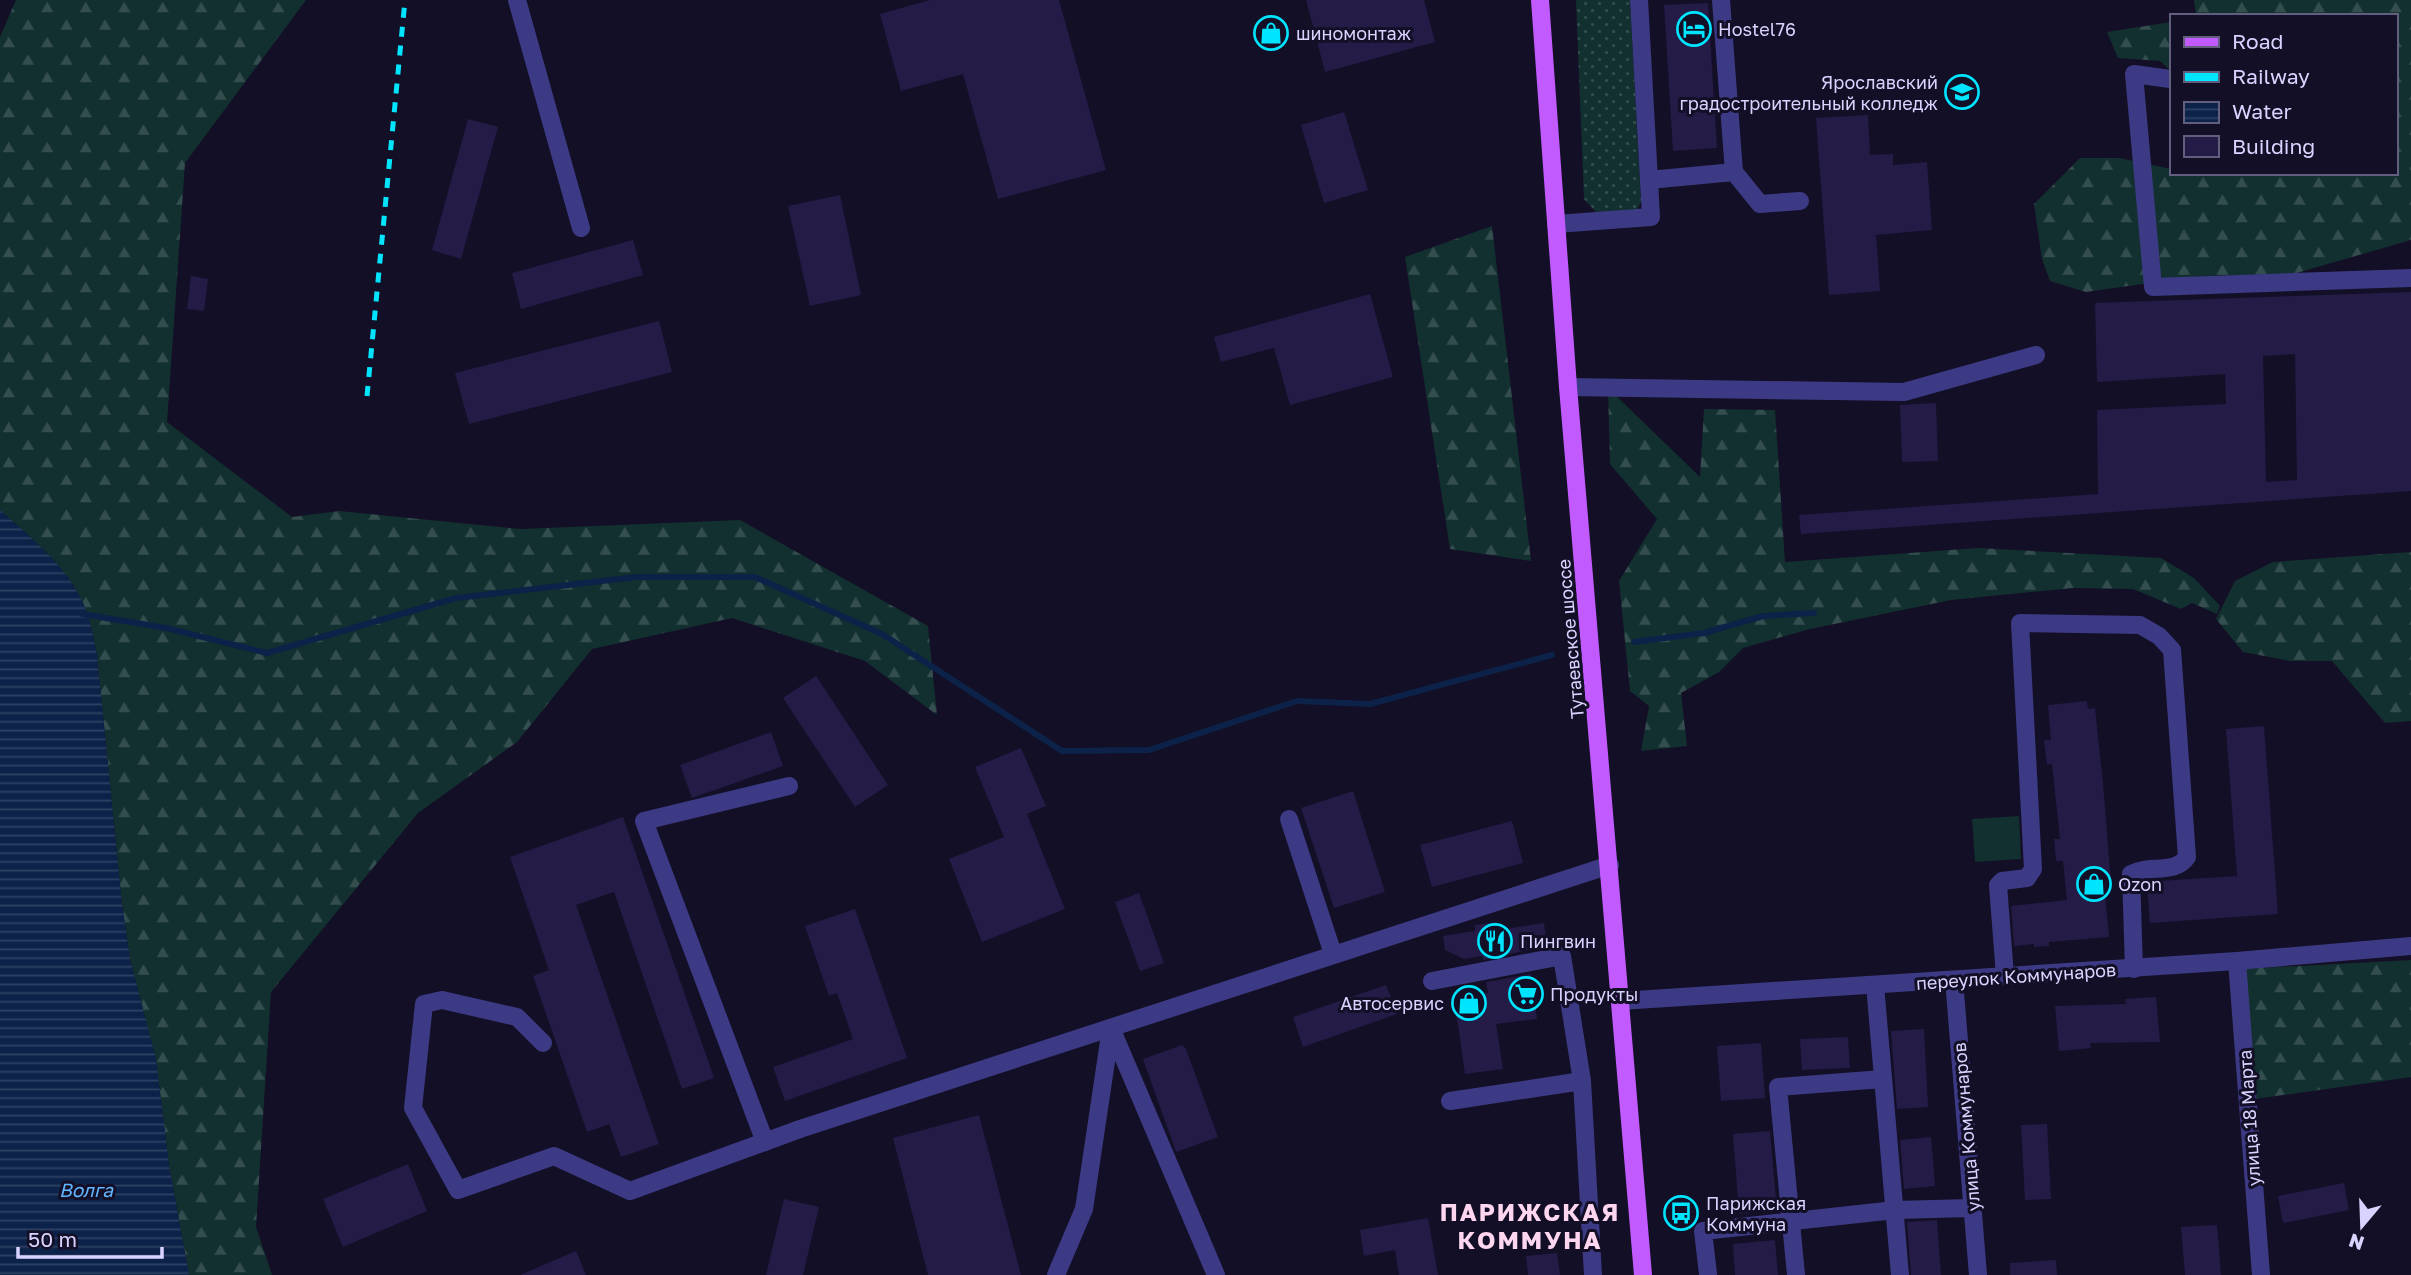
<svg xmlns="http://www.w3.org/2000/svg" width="2411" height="1275" viewBox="0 0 2411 1275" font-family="'Golos Text',sans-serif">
	<defs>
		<pattern id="grass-dots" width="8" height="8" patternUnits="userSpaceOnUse" patternTransform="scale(1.75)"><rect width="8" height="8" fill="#12302f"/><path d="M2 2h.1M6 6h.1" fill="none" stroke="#344d4e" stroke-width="1.8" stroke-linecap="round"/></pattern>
		<pattern id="forest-firs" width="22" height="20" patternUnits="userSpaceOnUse" patternTransform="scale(1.75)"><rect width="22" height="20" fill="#12302f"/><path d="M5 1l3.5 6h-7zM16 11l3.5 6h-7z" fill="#344d4e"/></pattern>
		<pattern id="water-rules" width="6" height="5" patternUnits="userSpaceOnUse" patternTransform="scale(1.75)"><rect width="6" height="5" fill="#0c2248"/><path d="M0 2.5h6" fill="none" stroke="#2f4163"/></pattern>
	</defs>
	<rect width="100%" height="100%" fill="#130f26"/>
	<!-- grass -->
	<path fill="url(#grass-dots)" d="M1576,0H1630L1641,202L1636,212H1596L1584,199Z"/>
	<!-- forest -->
	<g fill="url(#forest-firs)">
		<path d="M16,0H306L185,163L167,422L292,517L339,511L521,529L740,520L928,626L937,715L865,661L732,618L592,649L517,742L418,813L271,992L256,1227L272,1275H189L169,1165L156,1060L130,959L122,904L97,655C93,638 91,619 83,603C66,565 30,537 0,510V37Z"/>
		<path d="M2194,0H2411V240L2293,274L2199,276L2086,292L2050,281L2042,259L2034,204L2080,158H2119L2171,169V173H2395V16H2196Z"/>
		<path d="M2171,22V71L2160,61L2118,58L2107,32Z"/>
		<path d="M1492,226L1531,561L1450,549L1405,257Z"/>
		<path d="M1608,388L1700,477L1704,409L1775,410L1785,562L1978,548L2161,558L2194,578L2220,606L2217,614L2192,603L2181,609L2133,589L2073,588L1951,600L1810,629L1743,648L1719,672L1681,693L1687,746L1641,751L1649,706L1630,691L1619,581L1657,519L1610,464Z"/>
		<path d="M2411,552V721L2385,723L2332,661H2290L2243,652L2216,619L2235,581L2273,562Z"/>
		<path d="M2411,960V1077L2255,1099L2243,969Z"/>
	</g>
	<!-- park -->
	<path fill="#12302f" d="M2019,816L2021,859L1975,862L1972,819Z"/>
	<!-- water -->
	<path fill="url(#water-rules)" d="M0,510C30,537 66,565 83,603C91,619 93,638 97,655L122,904L130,959L156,1059L169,1165L189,1275H0Z"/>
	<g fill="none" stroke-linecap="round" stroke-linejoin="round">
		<!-- stream -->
		<g stroke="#0c2248" stroke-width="6">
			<path d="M82,614L166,628L267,653L456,598L636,577H755L882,634L1062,751L1149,750L1297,701L1370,704L1552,655"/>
			<path d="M1634,642L1704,633L1763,616L1814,613"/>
		</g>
	</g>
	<!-- building -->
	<g fill="#241b47" fill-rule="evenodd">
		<path d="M930,0H1059L1106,170L998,199L963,74L901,91L880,14Z"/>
		<path d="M1306,0H1424L1435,42L1325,72Z"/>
		<path d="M1708,3L1717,148L1673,151L1664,5Z"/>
		<path d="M1344,112L1368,190L1324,203L1301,125Z"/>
		<path d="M1868,115L1870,155L1893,154V165L1927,162L1932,230L1876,235L1880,291L1829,295L1816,118Z"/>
		<path d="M468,119L498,127L461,259L432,250Z"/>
		<path d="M840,195L861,295L810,306L788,206Z"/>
		<path d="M633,240L643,275L521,309L512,273Z"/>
		<path d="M191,276L208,279L204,311L187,309Z"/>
		<path d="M2411,292V491L1801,534L1799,515L2098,494L2097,410L2226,404L2225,374L2097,382L2095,303ZM2295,354L2297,480L2266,482L2263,356Z"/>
		<path d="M1370,294L1393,377L1290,405L1274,348L1221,362L1214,337Z"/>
		<path d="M659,321L672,372L469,424L455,373Z"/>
		<path d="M1936,403L1938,461L1902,462L1900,405Z"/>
		<path d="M816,676L888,785L855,807L783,698Z"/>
		<path d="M2087,701L2088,709L2095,708L2103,784L2111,883L2104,884L2109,937L2049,942V946L2034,947V944L2014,946L2011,906L2067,900L2063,861H2056L2054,839H2060L2052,764L2047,765L2044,740H2051L2048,705Z"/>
		<path d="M2264,726L2278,914L2150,923L2147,886L2159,885V881L2237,876L2226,729Z"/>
		<path d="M771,732L783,766L692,798L680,765Z"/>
		<path d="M1021,748L1046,806L1027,814L1065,909L982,942L949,859L1004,837L975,767Z"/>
		<path d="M1353,791L1385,892L1334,908L1301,808Z"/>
		<path d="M623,817L714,1078L682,1089L614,892L576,905L659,1144L621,1157L609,1124L587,1132L533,976L549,970L510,857Z"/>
		<path d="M1512,821L1523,863L1432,887L1420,845Z"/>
		<path d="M1139,893L1164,963L1140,971L1115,902Z"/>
		<path d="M855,909L907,1058L785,1101L773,1067L853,1039L837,993L829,996L805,926Z"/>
		<path d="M1497,922L1499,930L1544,923L1547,946L1483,960V956L1464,959L1445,950L1443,936L1475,931V925Z"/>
		<path d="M1531,974L1537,1019L1496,1024L1503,1069L1465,1074L1454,997L1488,993L1486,982Z"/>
		<path d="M1386,985L1397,1014L1303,1047L1293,1017Z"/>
		<path d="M2156,997L2160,1042L2090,1043L2091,1048L2059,1051L2055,1006L2126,1004L2125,999Z"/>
		<path d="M1924,1029L1928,1107L1897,1109L1891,1031Z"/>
		<path d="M1848,1037L1850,1068L1802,1070L1800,1039Z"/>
		<path d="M1761,1043L1765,1098L1721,1101L1717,1046Z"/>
		<path d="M1182,1045L1186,1049L1218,1137L1176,1152L1143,1059Z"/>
		<path d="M979,1115L1021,1275H928L893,1138Z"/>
		<path d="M2047,1124L2051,1199L2025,1200L2021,1125Z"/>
		<path d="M1770,1131L1777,1211L1739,1214L1733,1134Z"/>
		<path d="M1931,1137L1935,1186L1904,1189L1900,1140Z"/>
		<path d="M408,1164L427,1211L343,1247L323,1199Z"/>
		<path d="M2344,1183L2349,1210L2283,1223L2278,1196Z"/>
		<path d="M784,1199L819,1207L803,1275H766Z"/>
		<path d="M1428,1218L1438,1275H1399L1395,1250L1364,1256L1360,1230Z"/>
		<path d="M1937,1220L1941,1275H1911L1907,1222Z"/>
		<path d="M2217,1225L2221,1275H2185L2181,1227Z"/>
		<path d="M1775,1240L1778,1275H1735L1733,1244Z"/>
		<path d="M576,1251L586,1275H520Z"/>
		<path d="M1557,1253L1560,1275H1528L1526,1256Z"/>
		<path d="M2056,1260L2057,1275H2010V1263Z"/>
	</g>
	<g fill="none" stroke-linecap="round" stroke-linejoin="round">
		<!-- minor -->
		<g stroke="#3d3a85" stroke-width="18">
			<path d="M517,0L581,228"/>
			<path d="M1721,0L1734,172"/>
			<path d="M2170,79L2134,74L2153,287L2411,278"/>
			<path d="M1649,180L1734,172L1760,204L1800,201"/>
			<path d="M1556,224L1651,217L1639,0"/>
			<path d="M1568,387L1904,392L2036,355"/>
			<path d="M1289,819L1333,954"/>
			<path d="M2237,961L2261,1275"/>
			<path d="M2005,976L1998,885L2002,881L2027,878L2033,869L2020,623L2140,625L2159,636L2172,650L2187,857C2175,875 2148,864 2131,874L2134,969"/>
			<path d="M1954,980L1978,1275"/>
			<path d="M1432,981L1562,956L1582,1081"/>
			<path d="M1875,985L1900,1275"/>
			<path d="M1620,1001L2237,961L2411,946"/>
			<path d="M1111,1028L1216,1275"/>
			<path d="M543,1043L517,1017L442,1000L424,1004L413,1108L458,1190L554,1156L630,1191L800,1129L1610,865"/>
			<path d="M1450,1101L1582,1081L1593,1275"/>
			<path d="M765,1142L644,821L789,786"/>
			<path d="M1708,1274L1703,1231L1895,1210L1972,1208"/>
			<path d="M1056,1275L1084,1209L1111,1028"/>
			<path d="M1796,1275L1778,1087L1883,1079"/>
		</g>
		<!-- major -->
		<path stroke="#c25bff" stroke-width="18" d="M1540,0L1568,387L1643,1275"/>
		<!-- rail -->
		<path stroke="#00e5ff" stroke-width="5" stroke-dasharray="10 9" stroke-linecap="butt" d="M367,396L405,0"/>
	</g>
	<!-- icons -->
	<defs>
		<g id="hotel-ring" transform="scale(1.75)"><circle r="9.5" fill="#130f26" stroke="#00e5ff" stroke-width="1.5"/><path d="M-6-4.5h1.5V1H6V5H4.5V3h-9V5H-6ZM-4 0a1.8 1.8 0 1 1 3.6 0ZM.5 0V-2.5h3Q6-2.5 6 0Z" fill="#00e5ff"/></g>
		<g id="shop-ring" transform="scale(1.75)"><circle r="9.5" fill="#130f26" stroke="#00e5ff" stroke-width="1.5"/><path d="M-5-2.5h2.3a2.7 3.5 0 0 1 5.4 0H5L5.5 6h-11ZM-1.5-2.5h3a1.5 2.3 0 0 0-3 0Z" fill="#00e5ff"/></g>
		<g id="university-ring" transform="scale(1.75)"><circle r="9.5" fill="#130f26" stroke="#00e5ff" stroke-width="1.5"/><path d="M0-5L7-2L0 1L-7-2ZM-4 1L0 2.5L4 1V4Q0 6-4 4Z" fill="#00e5ff"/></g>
		<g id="restaurant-ring" transform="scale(1.75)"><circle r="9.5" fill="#130f26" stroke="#00e5ff" stroke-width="1.5"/><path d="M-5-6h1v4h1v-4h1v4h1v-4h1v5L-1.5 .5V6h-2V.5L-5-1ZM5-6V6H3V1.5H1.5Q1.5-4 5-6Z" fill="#00e5ff"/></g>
		<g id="supermarket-ring" transform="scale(1.75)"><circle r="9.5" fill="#130f26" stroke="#00e5ff" stroke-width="1.5"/><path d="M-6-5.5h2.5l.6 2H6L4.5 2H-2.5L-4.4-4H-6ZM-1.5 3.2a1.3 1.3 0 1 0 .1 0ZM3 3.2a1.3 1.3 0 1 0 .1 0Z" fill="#00e5ff"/></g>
		<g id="bus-ring" transform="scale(1.75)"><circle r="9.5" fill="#130f26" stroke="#00e5ff" stroke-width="1.5"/><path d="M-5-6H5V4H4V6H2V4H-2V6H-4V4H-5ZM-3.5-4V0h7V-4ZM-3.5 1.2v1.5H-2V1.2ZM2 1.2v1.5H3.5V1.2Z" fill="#00e5ff"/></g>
	</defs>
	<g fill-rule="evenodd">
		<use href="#hotel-ring" x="1694" y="29"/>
		<use href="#shop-ring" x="1271" y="33"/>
		<use href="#university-ring" x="1962" y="92"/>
		<use href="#shop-ring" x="2094" y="884"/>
		<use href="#restaurant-ring" x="1495" y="941"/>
		<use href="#supermarket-ring" x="1526" y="994"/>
		<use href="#shop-ring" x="1469" y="1003"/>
		<use href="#bus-ring" x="1681" y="1213"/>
	</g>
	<g text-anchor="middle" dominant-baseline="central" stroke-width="6" stroke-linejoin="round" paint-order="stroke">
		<!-- poi labels -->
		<g font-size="18" fill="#d9d4ff" stroke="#130f26" text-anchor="start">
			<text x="1718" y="29">Hostel76</text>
			<text x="1296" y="33">шиномонтаж</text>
			<text x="1938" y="82" text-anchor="end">Ярославский<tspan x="1938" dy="21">градостроительный колледж</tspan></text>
			<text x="2118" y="884">Ozon</text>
			<text x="1520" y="941">Пингвин</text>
			<text x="1550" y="994">Продукты</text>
			<text x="1444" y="1003" text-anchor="end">Автосервис</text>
			<text x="1706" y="1203">Парижская<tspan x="1706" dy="21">Коммуна</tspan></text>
		</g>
		<!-- street labels -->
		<g font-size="18" fill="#d9d4ff" stroke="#130f26">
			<text transform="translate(1570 639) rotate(-95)">Тутаевское шоссе</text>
			<text transform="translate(2016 976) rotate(-4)">переулок Коммунаров</text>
			<text transform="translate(2249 1118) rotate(-94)">улица 18 Марта</text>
			<text transform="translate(1966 1127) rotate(-95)">улица Коммунаров</text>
		</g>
		<!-- water labels -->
		<g font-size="19" font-style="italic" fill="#62b6ff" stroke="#130f26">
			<text x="86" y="1189">Волга</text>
		</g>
		<!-- district labels -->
		<g font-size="24" font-weight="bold" letter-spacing="2" fill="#ffd6f0" stroke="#130f26">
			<text x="1530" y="1211">ПАРИЖСКАЯ<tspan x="1530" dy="28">КОММУНА</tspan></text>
		</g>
	</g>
	<!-- legend -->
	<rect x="2170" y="14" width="228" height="161" fill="#130f26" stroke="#625e7d" stroke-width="2"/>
	<rect x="2184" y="37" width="35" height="10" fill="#c25bff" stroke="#625e7d" stroke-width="2"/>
	<text x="2232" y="49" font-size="21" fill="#d9d4ff">Road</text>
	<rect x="2184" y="72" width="35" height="10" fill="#00e5ff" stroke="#625e7d" stroke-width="2"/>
	<text x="2232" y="84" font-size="21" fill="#d9d4ff">Railway</text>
	<rect x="2184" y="102" width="35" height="21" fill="url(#water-rules)" stroke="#625e7d" stroke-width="2"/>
	<text x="2232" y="119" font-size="21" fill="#d9d4ff">Water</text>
	<rect x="2184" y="136" width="35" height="21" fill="#241b47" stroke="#625e7d" stroke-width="2"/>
	<text x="2232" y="154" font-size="21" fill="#d9d4ff">Building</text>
	<!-- north arrow -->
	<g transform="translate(2362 1226) rotate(199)" stroke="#130f26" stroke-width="5" paint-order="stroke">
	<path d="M0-5L12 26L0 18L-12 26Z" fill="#d9d4ff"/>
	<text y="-10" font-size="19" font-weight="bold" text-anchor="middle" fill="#d9d4ff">N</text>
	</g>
	<!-- scale -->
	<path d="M18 1247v10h144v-10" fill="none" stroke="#d9d4ff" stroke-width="3.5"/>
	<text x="28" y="1247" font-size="21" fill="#d9d4ff" stroke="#130f26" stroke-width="5" paint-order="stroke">50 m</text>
</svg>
